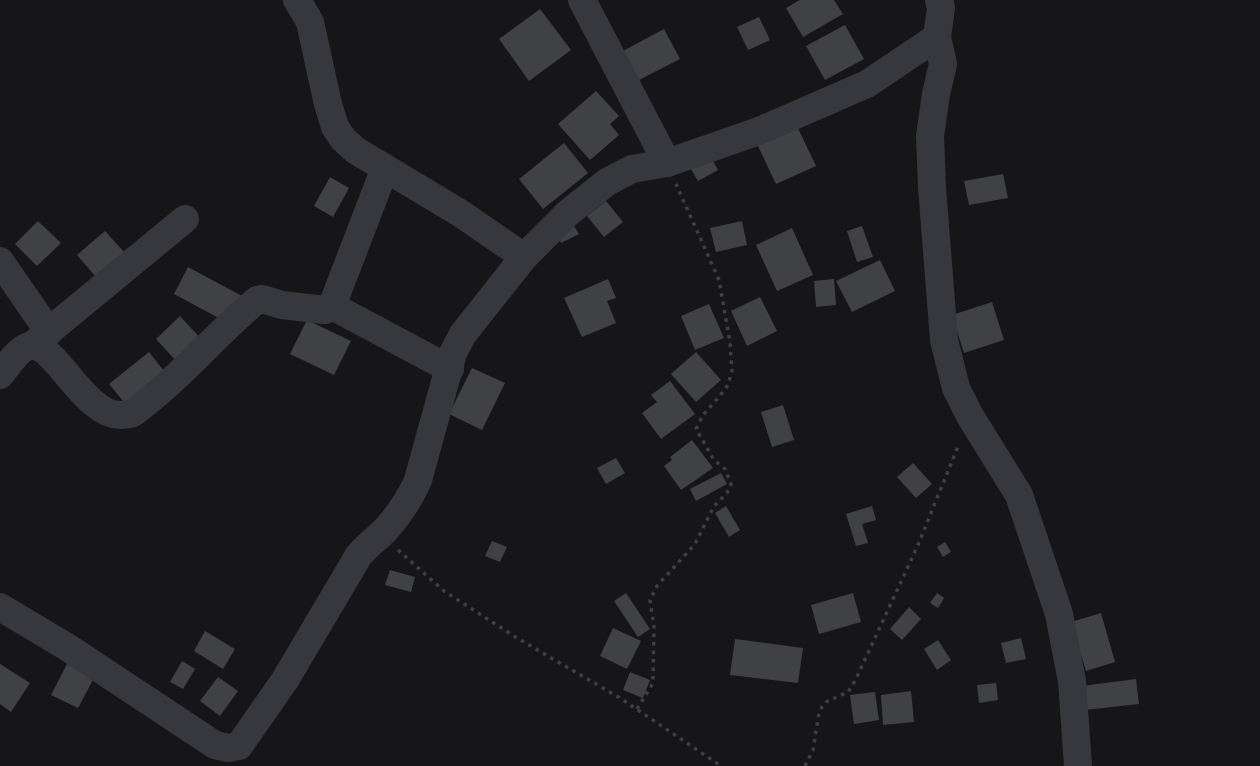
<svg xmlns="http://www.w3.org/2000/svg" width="1260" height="766" viewBox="0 0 1260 766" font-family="'Fira Sans',sans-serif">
	<rect width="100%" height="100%" fill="#161618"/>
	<!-- building -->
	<g fill="#404145">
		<path d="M800,0H834L843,14L803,37L786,8Z"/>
		<path d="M540,9L571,50L529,81L499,39Z"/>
		<path d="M759,17L770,40L748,50L737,27Z"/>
		<path d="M845,25L864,59L825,80L806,46Z"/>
		<path d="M664,29L680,59L639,80L623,51Z"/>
		<path d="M596,91L619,116L610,124L619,135L590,160L558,124Z"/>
		<path d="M796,124L816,166L776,184L756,142Z"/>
		<path d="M564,143L588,173L543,209L519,179Z"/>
		<path d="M712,159L718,170L698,181L691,169Z"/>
		<path d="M1003,174L1008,198L969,205L964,181Z"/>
		<path d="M330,177L349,188L333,217L314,206Z"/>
		<path d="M606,201L623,222L604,237L587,216Z"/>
		<path d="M38,221L61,243L37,266L15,244Z"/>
		<path d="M742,221L747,245L716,252L710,228Z"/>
		<path d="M574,226L579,234L561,243L557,235Z"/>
		<path d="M862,226L873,257L857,262L847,231Z"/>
		<path d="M792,228L813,275L777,291L756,245Z"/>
		<path d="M105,231L124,252L96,277L77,255Z"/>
		<path d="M880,260L895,291L852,312L836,281Z"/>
		<path d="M188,267L242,296L228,323L174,294Z"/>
		<path d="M608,279L616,298L607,301L616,323L582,337L564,298Z"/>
		<path d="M834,279L836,305L816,307L814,281Z"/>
		<path d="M760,297L777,331L747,346L731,311Z"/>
		<path d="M992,302L1004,340L964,353L952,315Z"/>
		<path d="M709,304L724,338L695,350L681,316Z"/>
		<path d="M180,316L203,341L179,364L156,339Z"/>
		<path d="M307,320L351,341L334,375L290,354Z"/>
		<path d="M149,352L172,381L132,412L109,384Z"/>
		<path d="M696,352L721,380L696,402L671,374Z"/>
		<path d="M472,368L505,383L482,430L449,414Z"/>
		<path d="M670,381L695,414L661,439L642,413L657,402L651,395Z"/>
		<path d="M783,405L794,440L772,447L761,412Z"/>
		<path d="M692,440L713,468L681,490L664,466L672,460L670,457Z"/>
		<path d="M616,458L625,473L606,484L597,468Z"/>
		<path d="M913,463L932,484L916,498L897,477Z"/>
		<path d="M721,473L727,484L696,501L690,489Z"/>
		<path d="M726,506L740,530L729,537L715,513Z"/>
		<path d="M872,506L876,520L862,524L868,543L856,546L846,514Z"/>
		<path d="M492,541L507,547L500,562L485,556Z"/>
		<path d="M945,542L951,552L943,557L937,547Z"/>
		<path d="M390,570L415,577L411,592L385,585Z"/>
		<path d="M626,593L650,629L638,637L614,601Z"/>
		<path d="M853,593L861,622L819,634L811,605Z"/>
		<path d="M937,593L944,598L938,608L930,603Z"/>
		<path d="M909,607L921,619L902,640L890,629Z"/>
		<path d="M1101,613L1115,662L1086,671L1071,622Z"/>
		<path d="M613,628L641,641L627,669L600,656Z"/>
		<path d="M205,631L235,649L223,669L194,651Z"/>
		<path d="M1021,638L1026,659L1006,663L1001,643Z"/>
		<path d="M735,639L803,648L798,683L730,675Z"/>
		<path d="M938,640L951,660L937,670L924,649Z"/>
		<path d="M182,661L195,669L183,689L170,682Z"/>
		<path d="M0,664L30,683L11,712L0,704Z"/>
		<path d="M67,664L94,678L78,708L51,695Z"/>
		<path d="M630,672L650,680L643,698L623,690Z"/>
		<path d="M218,677L238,691L220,716L200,701Z"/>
		<path d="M1136,679L1139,704L1085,710L1082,686Z"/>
		<path d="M996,683L998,700L979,703L977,685Z"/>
		<path d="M911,691L914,722L883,725L881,695Z"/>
		<path d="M875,692L879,720L854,724L850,695Z"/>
	</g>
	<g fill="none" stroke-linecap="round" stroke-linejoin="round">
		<!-- path -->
		<g stroke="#3d3f44" stroke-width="3.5" stroke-dasharray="3.5 5" stroke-linecap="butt">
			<path d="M398,550L444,591L517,638L620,698L721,766"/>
			<path d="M637,709L653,683L654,626L650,600L657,586L695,544L714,506L727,493L731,484L725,469L714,460L696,429L703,415L719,397L728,385L732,371L730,342L719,280L676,184"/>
			<path d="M805,766L813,750L819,713L822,707L826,702L848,692L855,681L918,545L959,444"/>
		</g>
		<!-- minor -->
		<g stroke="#37383d" stroke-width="28">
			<path d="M297,0L310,22L328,104L335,127L343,139L355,150L460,213L524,257"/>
			<path d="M582,0L667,163"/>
			<path d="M939,0L941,8L937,37L943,64L936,94L930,136L932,187L944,340L956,388L970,416L1019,495L1059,614L1072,681L1078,766"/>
			<path d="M0,261L49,332"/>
			<path d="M332,306L450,369"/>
			<path d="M31,346L185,219"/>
			<path d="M0,375C8,366 18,348 30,346C55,342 83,414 120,415C121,415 130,414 131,414C138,411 146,402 152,398C189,368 220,330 257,300L262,299L282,305L325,310L332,306L385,168"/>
			<path d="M0,607L67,647L215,745L228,748L239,746L285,680L359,555C365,548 372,542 379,536C394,523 411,497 418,480L453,353L463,334L524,257L568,213L607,182L632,169L667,163L759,131L867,84L937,37"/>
		</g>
	</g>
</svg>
